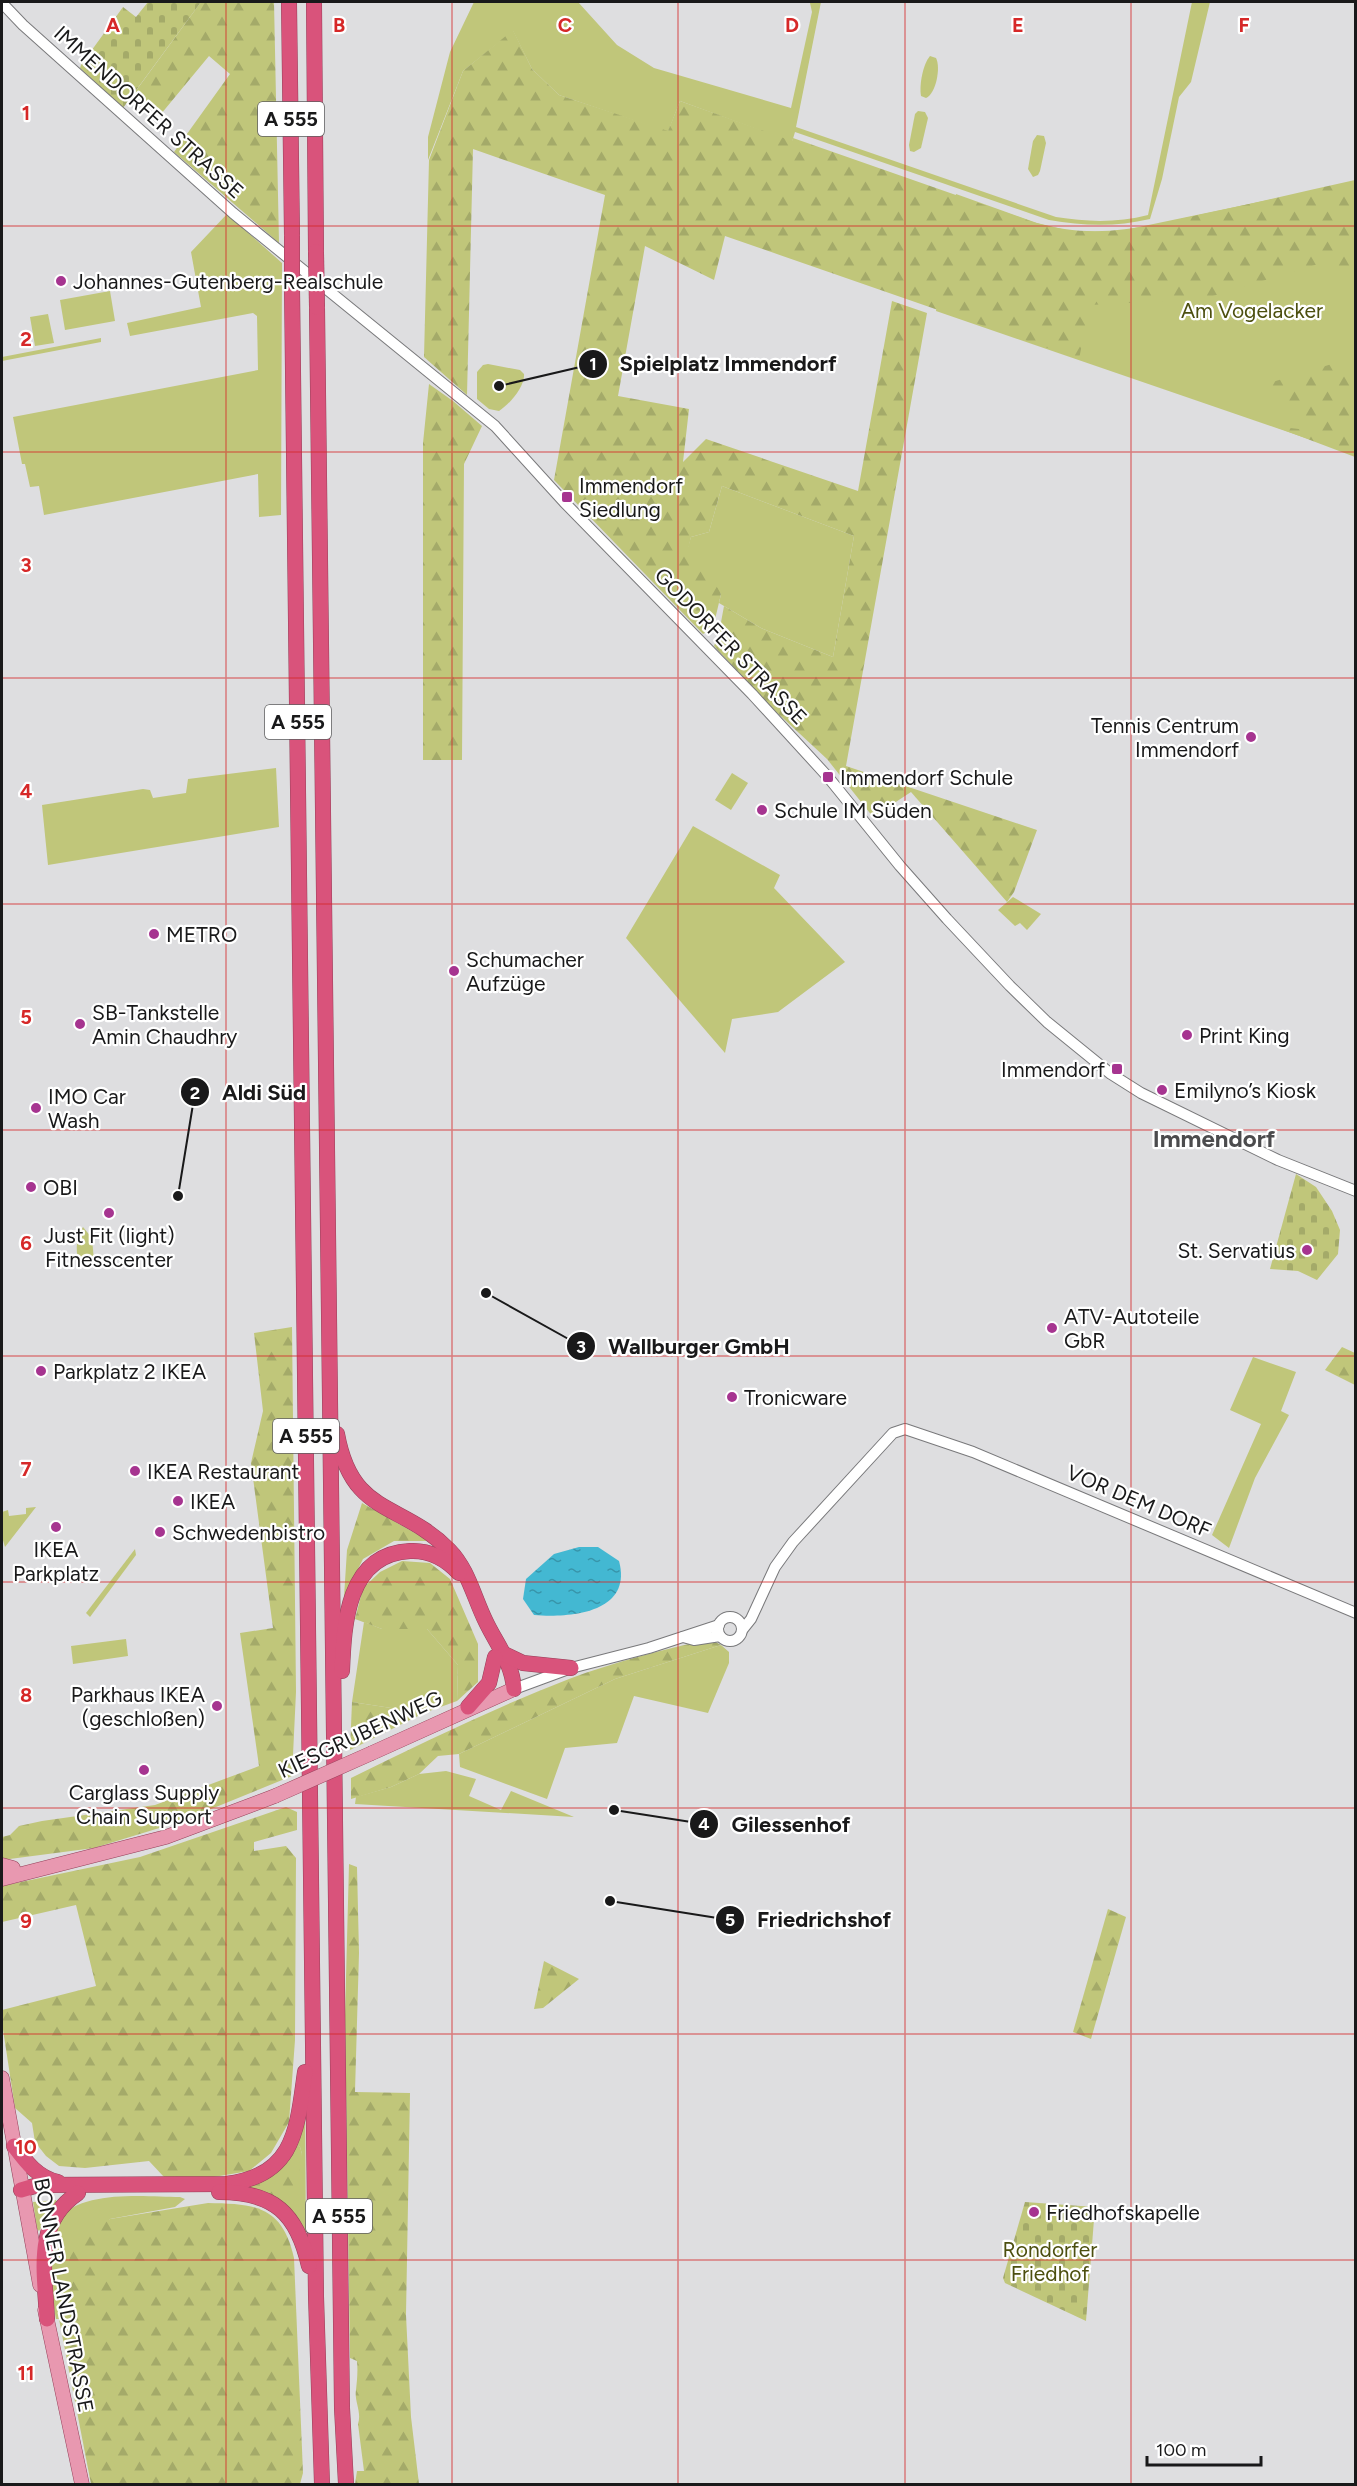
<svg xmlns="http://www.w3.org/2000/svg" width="1357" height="2486" viewBox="0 0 1357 2486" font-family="Figtree,sans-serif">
	<defs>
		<pattern id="forest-firs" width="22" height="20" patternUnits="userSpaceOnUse" patternTransform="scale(1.5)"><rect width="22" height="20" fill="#c0c67a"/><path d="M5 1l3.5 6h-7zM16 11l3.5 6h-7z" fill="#a4aa69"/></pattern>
		<pattern id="cemetery-stones" width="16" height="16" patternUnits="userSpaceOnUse" patternTransform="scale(1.5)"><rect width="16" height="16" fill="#c0c67a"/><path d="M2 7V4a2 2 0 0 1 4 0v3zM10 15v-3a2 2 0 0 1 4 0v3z" fill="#a4aa69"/></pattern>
		<pattern id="water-ripples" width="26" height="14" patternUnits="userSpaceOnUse" patternTransform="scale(1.5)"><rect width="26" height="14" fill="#43b8d2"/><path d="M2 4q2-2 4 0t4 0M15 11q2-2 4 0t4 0" fill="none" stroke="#3795aa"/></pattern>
	</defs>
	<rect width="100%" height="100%" fill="#dedee0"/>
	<!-- green -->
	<g fill="#c0c67a">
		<path d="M474,2H578L617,45L654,68L791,108L812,12L810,3L805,2H821L796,127L1056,217C1087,222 1117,223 1148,215L1192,2H1210L1191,82L1179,97L1162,179L1150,219C1116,227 1084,226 1049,220L795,132L792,142L680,101L668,132L559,95L532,69L513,31L463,71L428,160V137L450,52Z"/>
		<path d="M930,56L936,58C941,67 936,94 926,98L921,96C919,85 923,64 930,56Z"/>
		<path d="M918,111L925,112L928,118L921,148L914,152L910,151L909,145L915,114Z"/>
		<path d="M1037,135L1044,136L1046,143L1040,171L1038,175L1033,177L1028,169L1033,141Z"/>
		<path d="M1355,182V452L1352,454L936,311L956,194L1037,223L1070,231L1115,232Z"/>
		<path d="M227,214L282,263L281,515L259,517L258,474L44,515L39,486L30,487L25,464H22L13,417L258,370L257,316L253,313L130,336L127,323L201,307L191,252Z"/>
		<path d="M110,291L115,321L65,330L60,300Z"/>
		<path d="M48,314L54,343L35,346L30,317Z"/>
		<path d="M101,338V342L2,361V357Z"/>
		<path d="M488,364L520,370L524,374C525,386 510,404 499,411L489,409L477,399V372L483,365Z"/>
		<path d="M722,486L854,536L833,657L761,628L719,603L721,594L686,554L691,537L709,532Z"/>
		<path d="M276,768L279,827L48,865L42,805L143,789L150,790L153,798L186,793L188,779Z"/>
		<path d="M732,773L748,783L731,810L715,800Z"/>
		<path d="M693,826L780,875L774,888L845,962L778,1012L732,1019L725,1053L626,938Z"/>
		<path d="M1013,897L1041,914L1027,930L1020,923L1015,926L998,910Z"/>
		<path d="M83,1227L92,1238L94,1261L89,1268L81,1267C75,1255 75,1238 83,1227Z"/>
		<path d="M1253,1357L1296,1372L1281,1411L1289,1415L1255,1478L1229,1548L1212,1535L1261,1424L1230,1410Z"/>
		<path d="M36,1507L5,1547L2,1537V1512L8,1510L9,1516L26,1514V1508Z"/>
		<path d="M135,1549L136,1555L90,1617L86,1613Z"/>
		<path d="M364,1622L382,1629H427L458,1665L457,1701L424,1713L352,1702Z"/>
		<path d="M126,1639L128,1656L73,1664L71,1646Z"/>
		<path d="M721,1645L729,1652V1663L708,1713L634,1696L617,1743L565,1748L547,1799L460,1767L459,1754L615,1679Z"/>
		<path d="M446,1771L476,1779L469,1796L501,1810L511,1791L574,1817L355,1804L356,1797L391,1787L419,1774Z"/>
		<path d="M305,2097L306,2243L277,2199L302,2154L300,2147L296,2144L271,2172Z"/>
		<path d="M180,2197L185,2199L175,2207L110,2219L61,2287L59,2319H56C52,2298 44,2237 58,2220C82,2189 145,2197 180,2197Z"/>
		<path d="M56,2200L57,2202L39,2231L37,2229L33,2202Z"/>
	</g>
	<!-- forest -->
	<g fill="url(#forest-firs)">
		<path d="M201,2H274L279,243L174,152L230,74L209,56L161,114L135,92Z"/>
		<path d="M513,30L532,69L559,95L668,131L680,101L792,141L793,138L1033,222C1099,242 1152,225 1217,211C1263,201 1309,190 1355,180V287L1351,285L1328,261L1203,299L1090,305L1079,359L725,236L714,280L645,246L618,396L689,409L683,462L706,439L858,491L892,301L927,313L846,766L1037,830L1014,892L1007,902L911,792L873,817L827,759L772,708L714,646L719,633L724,606L761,628L833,657L854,536L722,486L709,532L691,537L687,554L709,573L721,594L713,628L703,634L554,480L605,195L473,149L467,395L424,357L429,160L463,71Z"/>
		<path d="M1355,357V457L1273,426L1316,431L1289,410L1269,383Z"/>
		<path d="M429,384L453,401L482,426L464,464L462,760H423V443Z"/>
		<path d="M292,1327L296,1692L292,1776L179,1822L94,1848L2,1860V1837L10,1835L19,1826L42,1821L155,1805L259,1766L240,1633L273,1628L251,1463L263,1411L254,1333Z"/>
		<path d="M1342,1347L1355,1353V1385L1325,1370Z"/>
		<path d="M362,1503L429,1541H394L363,1559L344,1597L347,1550Z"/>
		<path d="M402,1561L430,1563L450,1579L478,1644V1682L457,1701L458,1665L427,1629H382L355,1619L363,1588L380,1572Z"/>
		<path d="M710,1639L721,1645L615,1679L459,1754L438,1756L419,1774L391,1787L351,1799V1778C422,1743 494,1708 569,1679C614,1662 662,1650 710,1639Z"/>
		<path d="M352,1702L424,1713L350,1750Z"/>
		<path d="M286,1807L297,1812V1830L254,1842V1851L286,1846L296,1858L295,2040L289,2122L271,2153L249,2171L208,2178L164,2177L149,2161L85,2168L59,2166L46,2156L35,2142L32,2123L15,2108L2,2023V2010L96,1986L76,1905L2,1922V1886L140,1857Z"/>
		<path d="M349,1864L357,1867L359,1953L355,2092L410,2093L406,2315L411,2417L419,2484H355L357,2471H364L358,2424C362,2412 354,2401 356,2390C357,2380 358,2372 357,2361L350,2358L345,2015Z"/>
		<path d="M1108,1909L1126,1917L1091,2039L1073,2032Z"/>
		<path d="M544,1961L579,1979L543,2008L534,2009Z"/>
		<path d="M296,2144L300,2147L302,2154L299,2172L294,2188L288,2196L277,2199L232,2187Z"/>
		<path d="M208,2203C255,2204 282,2205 294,2258L303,2473L300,2484H91L59,2319L61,2287L71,2254L86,2235L110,2219Z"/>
	</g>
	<!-- cemetery -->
	<g fill="url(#cemetery-stones)">
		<path d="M148,2H201L123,108L80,68L81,65L123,7L136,17Z"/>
		<path d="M1296,1174L1316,1187L1332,1211L1340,1230L1338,1254L1317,1280L1298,1271L1270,1269Z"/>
		<path d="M1025,2202L1095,2207L1086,2321L1005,2283L1003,2278Z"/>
	</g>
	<!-- water -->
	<path fill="url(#water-ripples)" d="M579,1547H598L619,1561C633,1613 570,1618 534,1615L523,1599L526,1579L554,1554Z"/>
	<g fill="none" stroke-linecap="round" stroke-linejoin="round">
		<!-- minor casing -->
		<g stroke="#79797b" stroke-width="12">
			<g id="minor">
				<path d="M2,3L23,25L233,213L495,426L564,502L752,694L828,777L900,866L947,919L1010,986L1047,1022L1111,1074L1141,1093L1278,1160L1356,1191"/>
				<circle cx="730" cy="1629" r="12"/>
				<path d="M743,1629L751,1619L775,1567L793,1542L893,1433L905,1429L973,1452L1356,1613"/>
				<path d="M683,1637L694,1640L720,1636"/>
				<path d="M514,1689L571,1668L649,1648L719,1625"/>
			</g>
		</g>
		<!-- major casing -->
		<g stroke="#963f59" stroke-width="15">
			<g id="major">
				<path d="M372,1753L514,1689"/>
				<path d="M2,1865L13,1868"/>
				<path d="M2,1879L166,1837L275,1796"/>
				<path d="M2,2078L40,2285"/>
				<path d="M45,2310L82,2484"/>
			</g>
		</g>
		<!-- highway casing -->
		<g stroke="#963f59" stroke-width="16">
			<g id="highway">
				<path d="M289,2L292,236"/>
				<path d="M314,2L316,252"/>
				<path d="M292,287L316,2296L322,2484"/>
				<path d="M317,307L342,2408L346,2484"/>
				<path d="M337,1434C352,1517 401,1501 449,1550C468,1569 474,1598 486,1622C497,1645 512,1662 514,1689"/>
				<path d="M504,1654L523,1663L571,1668"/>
				<path d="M342,1671C344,1623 347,1554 410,1551C430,1550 446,1559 459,1573"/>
				<path d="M468,1707L489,1683L495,1657"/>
				<path d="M14,2146C26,2162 38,2178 58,2182"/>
				<path d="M21,2190L38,2185L226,2184C295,2176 297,2129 305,2072"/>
				<path d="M219,2192C274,2192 297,2213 309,2266"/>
				<path d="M47,2319C45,2272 33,2223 78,2193"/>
			</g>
		</g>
		<!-- minor -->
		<use href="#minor" stroke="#fff" stroke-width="10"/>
		<!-- major -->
		<use href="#major" stroke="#e898b0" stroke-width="14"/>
		<!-- highway -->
		<use href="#highway" stroke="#d9537b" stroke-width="15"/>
		<!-- major-bridge casing -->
		<g stroke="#963f59" stroke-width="15" stroke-linecap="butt">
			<path id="major-bridge" d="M275,1796L372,1753"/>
		</g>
		<!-- highway-bridge casing -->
		<g stroke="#963f59" stroke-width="16" stroke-linecap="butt">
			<g id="highway-bridge">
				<path d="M292,236V287"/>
				<path d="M316,252L317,307"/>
			</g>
		</g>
		<!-- major-bridge -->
		<use href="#major-bridge" stroke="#e898b0" stroke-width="14"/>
		<!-- highway-bridge -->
		<use href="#highway-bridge" stroke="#d9537b" stroke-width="15"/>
	</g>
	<!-- grid -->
	<path fill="none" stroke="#d62828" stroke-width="1.5" stroke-opacity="0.55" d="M226,2V2484M452,2V2484M678,2V2484M905,2V2484M1131,2V2484M2,226H1356M2,452H1356M2,678H1356M2,904H1356M2,1130H1356M2,1356H1356M2,1582H1356M2,1808H1356M2,2034H1356M2,2260H1356"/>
	<!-- markers -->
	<g fill="#a63490" stroke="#fff" stroke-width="2">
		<circle cx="61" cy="281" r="6"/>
		<rect x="561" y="491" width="12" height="12" rx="3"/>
		<circle cx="1251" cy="737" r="6"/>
		<rect x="822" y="771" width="12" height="12" rx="3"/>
		<circle cx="762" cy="810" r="6"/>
		<circle cx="154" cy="934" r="6"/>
		<circle cx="454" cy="971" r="6"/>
		<circle cx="80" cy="1024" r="6"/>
		<circle cx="1187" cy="1035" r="6"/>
		<rect x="1111" y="1063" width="12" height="12" rx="3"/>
		<circle cx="1162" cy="1090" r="6"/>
		<circle cx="36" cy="1108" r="6"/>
		<circle cx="31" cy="1187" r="6"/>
		<circle cx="109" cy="1213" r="6"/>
		<circle cx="1307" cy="1250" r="6"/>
		<circle cx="1052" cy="1328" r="6"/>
		<circle cx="41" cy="1371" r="6"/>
		<circle cx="732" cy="1397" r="6"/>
		<circle cx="135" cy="1471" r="6"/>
		<circle cx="178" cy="1501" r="6"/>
		<circle cx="56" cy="1527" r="6"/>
		<circle cx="160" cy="1532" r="6"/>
		<circle cx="217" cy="1706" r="6"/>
		<circle cx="144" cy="1770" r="6"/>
		<circle cx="1034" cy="2212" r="6"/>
	</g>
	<g text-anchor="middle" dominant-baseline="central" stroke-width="4.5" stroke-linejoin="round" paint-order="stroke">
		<!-- shield labels -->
		<g fill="#fff" stroke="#5e5e5f" stroke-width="1.5">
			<rect x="258" y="102" width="66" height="34" rx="4.5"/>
			<rect x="265" y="705" width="66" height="34" rx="4.5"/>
			<rect x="273" y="1419" width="66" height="34" rx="4.5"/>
			<rect x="306" y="2199" width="66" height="34" rx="4.5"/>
		</g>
		<g font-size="20" font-weight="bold" fill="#19191a">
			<text x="291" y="119">A 555</text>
			<text x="298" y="722">A 555</text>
			<text x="306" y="1436">A 555</text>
			<text x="339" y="2216">A 555</text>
		</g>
		<!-- street labels -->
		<g font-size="21" fill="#19191a" stroke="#fff">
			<text transform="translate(149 112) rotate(42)">IMMENDORFER STRASSE</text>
			<text transform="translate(731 646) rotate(46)">GODORFER STRASSE</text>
			<text transform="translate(1139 1501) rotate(23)">VOR DEM DORF</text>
			<text transform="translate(360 1734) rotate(-25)">KIESGRUBENWEG</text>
			<text transform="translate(64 2295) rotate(79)">BONNER LANDSTRASSE</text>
		</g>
		<!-- poi labels -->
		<g font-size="21" fill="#19191a" stroke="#fff" text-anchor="start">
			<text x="73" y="281">Johannes-Gutenberg-Realschule</text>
			<text x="579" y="485">Immendorf<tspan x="579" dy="24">Siedlung</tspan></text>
			<text x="1239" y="725" text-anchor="end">Tennis Centrum<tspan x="1239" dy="24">Immendorf</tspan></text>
			<text x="840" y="777">Immendorf Schule</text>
			<text x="774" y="810">Schule IM Süden</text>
			<text x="166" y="934">METRO</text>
			<text x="466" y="959">Schumacher<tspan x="466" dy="24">Aufzüge</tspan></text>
			<text x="92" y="1012">SB-Tankstelle<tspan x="92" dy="24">Amin Chaudhry</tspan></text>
			<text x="1199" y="1035">Print King</text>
			<text x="1105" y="1069" text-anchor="end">Immendorf</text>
			<text x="1174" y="1090">Emilyno’s Kiosk</text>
			<text x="48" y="1096">IMO Car<tspan x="48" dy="24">Wash</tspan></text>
			<text x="43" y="1187">OBI</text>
			<text x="109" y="1235" text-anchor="middle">Just Fit (light)<tspan x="109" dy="24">Fitnesscenter</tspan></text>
			<text x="1295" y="1250" text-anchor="end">St. Servatius</text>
			<text x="1064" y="1316">ATV-Autoteile<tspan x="1064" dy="24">GbR</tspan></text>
			<text x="53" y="1371">Parkplatz 2 IKEA</text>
			<text x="744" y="1397">Tronicware</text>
			<text x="147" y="1471">IKEA Restaurant</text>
			<text x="190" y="1501">IKEA</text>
			<text x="172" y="1532">Schwedenbistro</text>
			<text x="56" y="1549" text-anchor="middle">IKEA<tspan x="56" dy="24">Parkplatz</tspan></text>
			<text x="205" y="1694" text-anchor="end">Parkhaus IKEA<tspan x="205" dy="24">(geschloßen)</tspan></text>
			<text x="144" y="1792" text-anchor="middle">Carglass Supply<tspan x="144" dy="24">Chain Support</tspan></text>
			<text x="1046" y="2212">Friedhofskapelle</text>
		</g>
		<!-- park labels -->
		<g font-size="21" fill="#4c4f0f" stroke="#fff">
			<text x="1252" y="310">Am Vogelacker</text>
			<text x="1050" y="2249">Rondorfer<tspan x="1050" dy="24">Friedhof</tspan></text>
		</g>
		<!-- quarter labels -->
		<g font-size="24" font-weight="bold" fill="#4b4b4d" stroke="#fff">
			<text x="1214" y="1138">Immendorf</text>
		</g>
	</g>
	<g font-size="20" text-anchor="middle" font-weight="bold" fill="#d62828" stroke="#fff" stroke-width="4.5" stroke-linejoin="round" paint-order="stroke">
		<text x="113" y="32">A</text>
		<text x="339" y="32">B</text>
		<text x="565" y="32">C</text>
		<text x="792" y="32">D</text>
		<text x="1018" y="32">E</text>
		<text x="1244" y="32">F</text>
		<text x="26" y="120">1</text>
		<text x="26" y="346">2</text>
		<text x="26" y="572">3</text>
		<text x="26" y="798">4</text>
		<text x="26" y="1024">5</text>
		<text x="26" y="1250">6</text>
		<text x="26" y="1476">7</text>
		<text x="26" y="1702">8</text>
		<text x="26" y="1928">9</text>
		<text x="26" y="2154">10</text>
		<text x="26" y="2380">11</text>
	</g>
	<!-- callouts -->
	<path fill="none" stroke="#19191a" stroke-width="2" d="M499 386L593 364M178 1196L195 1092M486 1293L581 1346M614 1810L704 1824M610 1901L730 1920"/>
	<g fill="#19191a" stroke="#fff" stroke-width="2">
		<circle cx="499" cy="386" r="6"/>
		<circle cx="178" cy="1196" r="6"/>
		<circle cx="486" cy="1293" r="6"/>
		<circle cx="614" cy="1810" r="6"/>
		<circle cx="610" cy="1901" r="6"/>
		<circle cx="593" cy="364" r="15"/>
		<circle cx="195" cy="1092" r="15"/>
		<circle cx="581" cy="1346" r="15"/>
		<circle cx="704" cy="1824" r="15"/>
		<circle cx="730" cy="1920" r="15"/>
	</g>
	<g font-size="18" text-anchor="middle" font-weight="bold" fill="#fff">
		<text x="593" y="370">1</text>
		<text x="195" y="1099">2</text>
		<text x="581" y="1353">3</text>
		<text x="704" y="1830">4</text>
		<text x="730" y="1926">5</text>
	</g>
	<g font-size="22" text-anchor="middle" font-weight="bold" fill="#19191a" stroke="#fff" stroke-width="4.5" stroke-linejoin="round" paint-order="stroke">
		<text x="728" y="371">Spielplatz Immendorf</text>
		<text x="264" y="1100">Aldi Süd</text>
		<text x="699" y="1354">Wallburger GmbH</text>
		<text x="791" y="1832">Gilessenhof</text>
		<text x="824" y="1927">Friedrichshof</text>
	</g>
	<!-- border -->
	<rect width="1357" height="2486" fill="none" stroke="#19191a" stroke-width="6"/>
	<!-- scale -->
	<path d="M1147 2456v9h114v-9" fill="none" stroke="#19191a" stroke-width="3"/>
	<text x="1156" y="2456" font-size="18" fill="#19191a" stroke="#ffffff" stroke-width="4.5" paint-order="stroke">100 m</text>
</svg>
